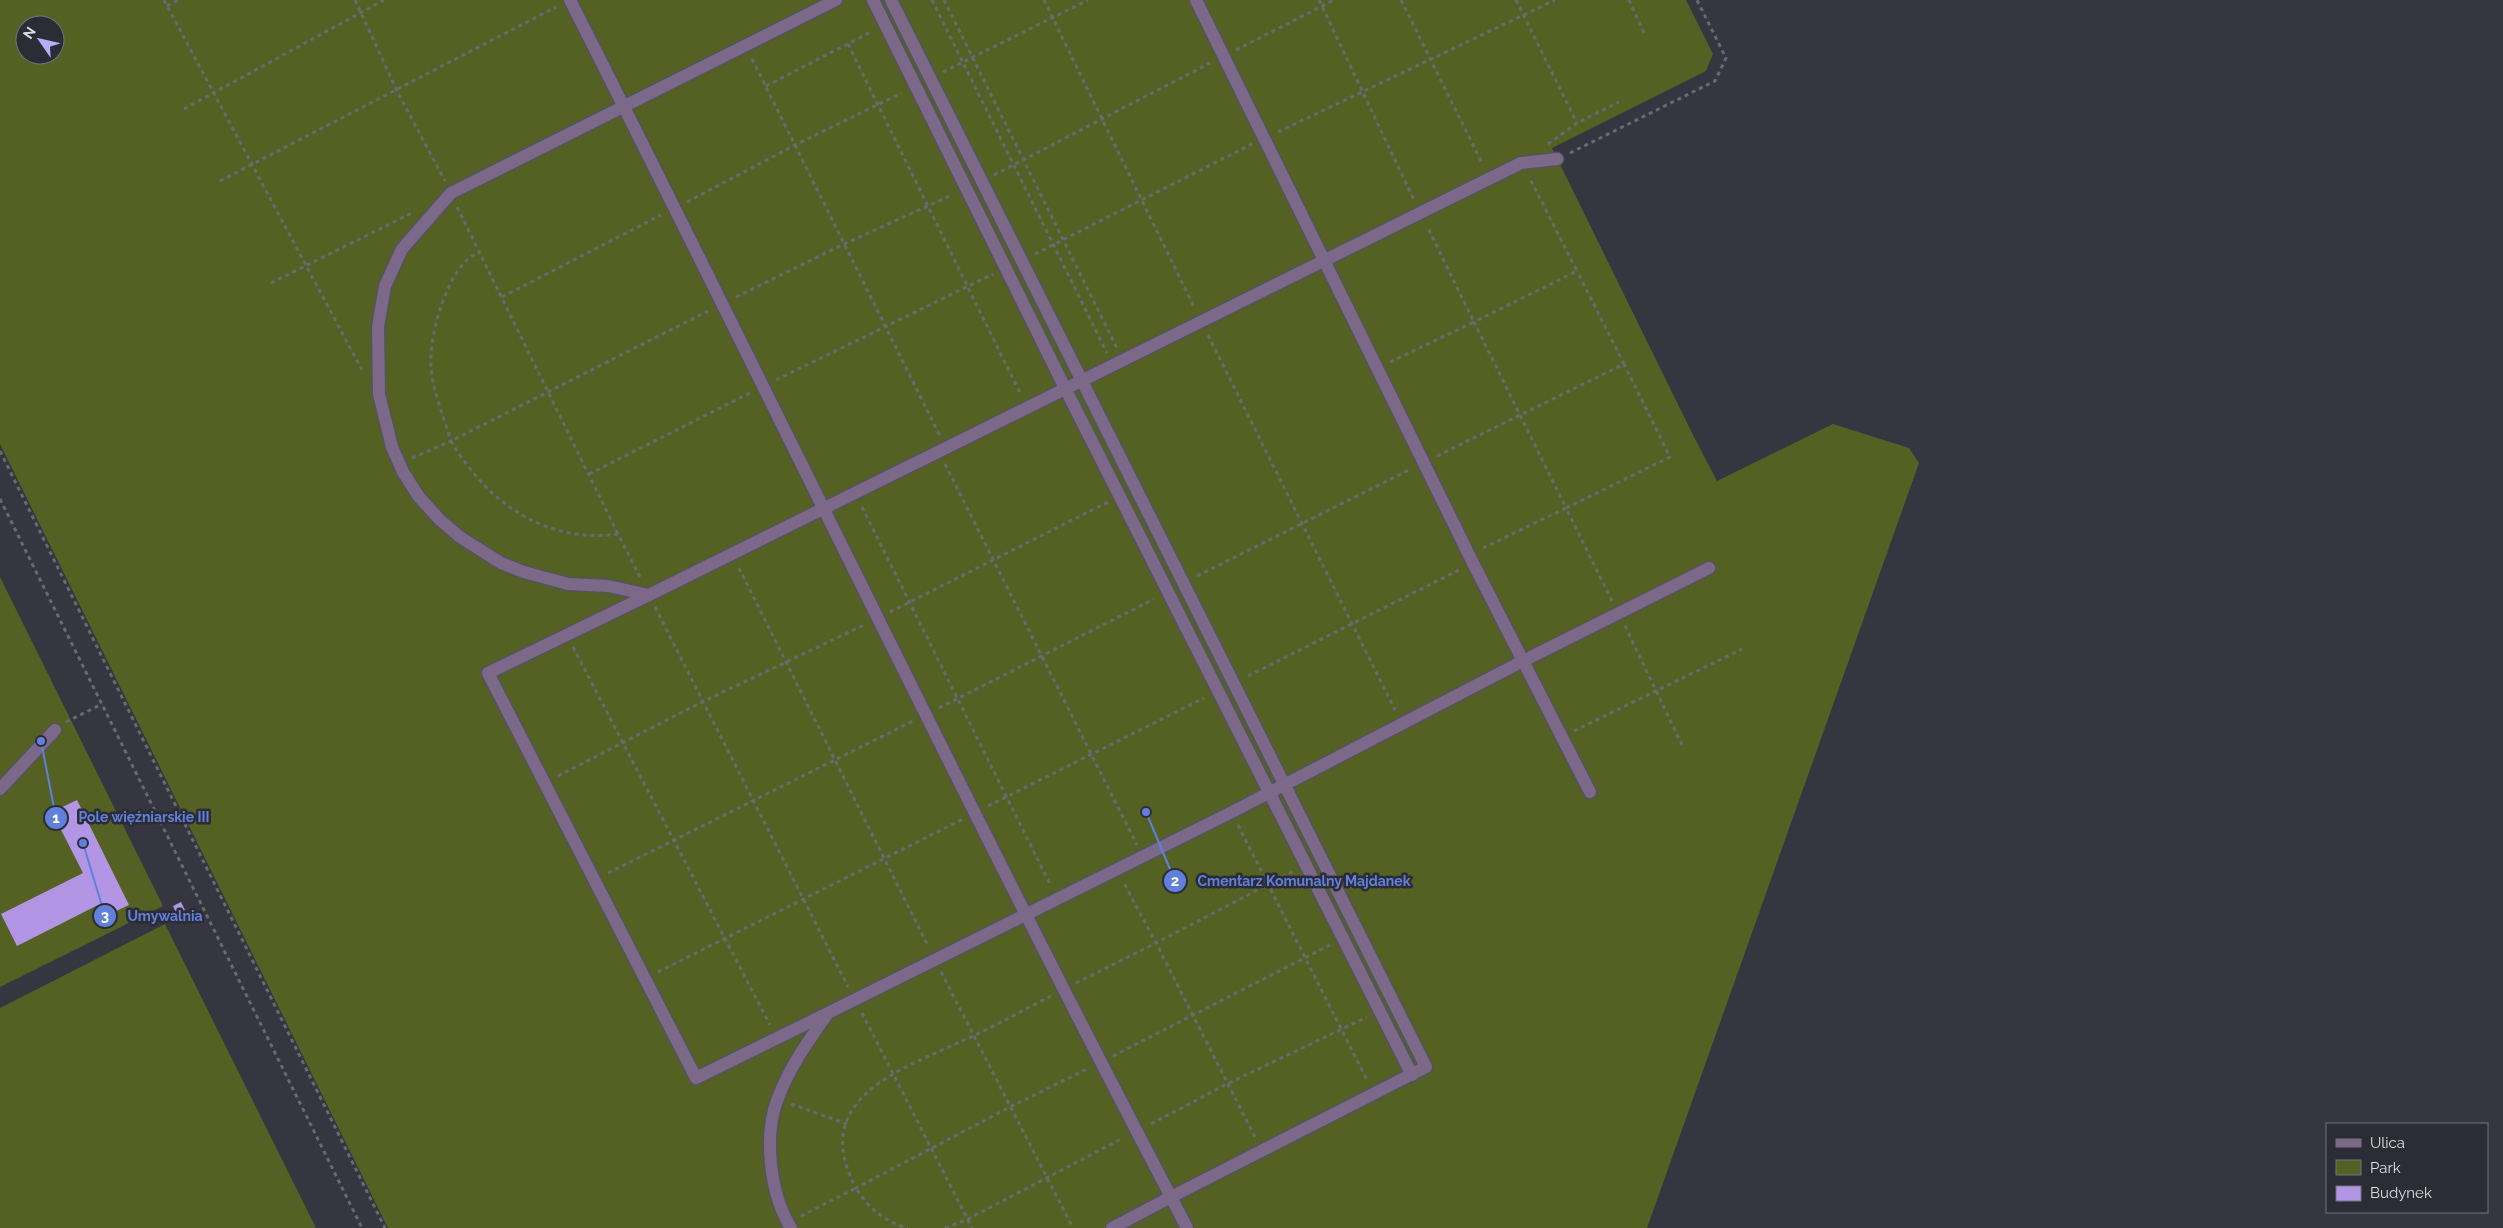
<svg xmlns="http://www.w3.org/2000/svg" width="2503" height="1228" viewBox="0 0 2503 1228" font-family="Raleway,sans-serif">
	<rect width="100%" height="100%" fill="#353640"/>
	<!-- green -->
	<g fill="#546123" fill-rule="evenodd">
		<path d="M0,0H1686L1713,54L1706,71L1552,148L1694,437L1717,481L1833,424L1909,448L1919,463L1647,1228H388L0,444ZM25,25H55V55H25Z"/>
		<path d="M0,577L163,906L0,987Z"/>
		<path d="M165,924L316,1228H0V1008Z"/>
	</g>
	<!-- building -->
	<g fill="#b295e5">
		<path d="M77,800L129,905L104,917L98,905L17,946L1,914L83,873L52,812Z"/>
		<path d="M181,902L185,910L177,915L173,906Z"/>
	</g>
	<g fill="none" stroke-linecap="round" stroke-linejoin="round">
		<!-- minor casing -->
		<g stroke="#53545d" stroke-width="15">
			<g id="minor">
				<path d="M570,0C772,398 964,802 1171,1197L1112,1228"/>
				<path d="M836,0L451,193L402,249L385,286L378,327L379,394L392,447L403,472L419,497L440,520L460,537L501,563L524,572L568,584L608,586L649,595L1521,163L1557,159"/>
				<path d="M873,0L1065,388L1412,1075"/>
				<path d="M891,0L1426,1067L1171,1197L1187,1228"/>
				<path d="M1196,0L1473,563L1590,792"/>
				<path d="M649,595L488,673L696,1078L826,1014"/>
				<path d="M0,789L55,730"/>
				<path d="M791,1228C770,1194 763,1135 778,1098C790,1066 809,1040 828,1013L1232,812L1523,661L1709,568"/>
			</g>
		</g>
		<!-- path -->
		<g stroke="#686972" stroke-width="3" stroke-dasharray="4 4" stroke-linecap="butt">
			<path d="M164,0L362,370"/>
			<path d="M355,0L397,91L445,181"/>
			<path d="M932,0L1107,353"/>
			<path d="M944,0L1117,348"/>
			<path d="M1044,0L1194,307"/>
			<path d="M1319,0L1414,200"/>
			<path d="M1401,0L1483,165"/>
			<path d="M1516,0L1577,123"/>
			<path d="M1629,0L1645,35"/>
			<path d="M167,6L178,0"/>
			<path d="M848,44L1021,395"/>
			<path d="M1236,50L1334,0"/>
			<path d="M752,59L940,436"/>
			<path d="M943,72L1088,0"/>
			<path d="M766,86L871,32"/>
			<path d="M184,109L384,0"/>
			<path d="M1278,132L1555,0"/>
			<path d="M1548,144L1577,123L1619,102"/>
			<path d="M1570,153L1715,81L1726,58L1697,0"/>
			<path d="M994,175L1210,63"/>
			<path d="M220,181L556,7"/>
			<path d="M687,202L795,145L902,93"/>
			<path d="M457,207L618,534"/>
			<path d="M1035,254L1252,144"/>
			<path d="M271,283L412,213"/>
			<path d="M502,297L661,215"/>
			<path d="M736,297L844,244L952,195"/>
			<path d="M1208,335L1395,710"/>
			<path d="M1390,362L1474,322L1427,226"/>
			<path d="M776,380L993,274"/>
			<path d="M0,451L385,1228"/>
			<path d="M1437,456L1624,364L1577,271"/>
			<path d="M412,458L451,441C444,418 433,392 431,367C429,337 444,285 464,263C468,258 474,255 480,252"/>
			<path d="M945,464L1137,845"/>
			<path d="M589,474L750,393"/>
			<path d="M0,499L362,1228"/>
			<path d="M862,507L1051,886"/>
			<path d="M1483,548L1566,508L1474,322L1577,271L1529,177"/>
			<path d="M739,568L928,946"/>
			<path d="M1197,576L1411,469"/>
			<path d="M640,577L618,534C545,544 487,502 451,441L708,311"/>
			<path d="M1612,601L1566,508L1670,457L1624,364"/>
			<path d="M655,607L848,987"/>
			<path d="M890,612L1108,502"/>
			<path d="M1625,626L1684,749"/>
			<path d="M573,647L770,1025"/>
			<path d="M1248,676L1461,569"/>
			<path d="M939,708L1154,599"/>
			<path d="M66,722L102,704"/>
			<path d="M1574,731L1742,649"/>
			<path d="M558,776L702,702L864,625"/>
			<path d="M988,806L1204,698"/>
			<path d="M1238,825L1367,1080"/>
			<path d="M608,873L913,721"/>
			<path d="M658,972L963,819"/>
			<path d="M941,972L1073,1228"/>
			<path d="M1076,983L1156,943L1124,883"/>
			<path d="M1051,996C1021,1011 992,1028 962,1041C900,1070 808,1099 856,1188L1010,1107L1087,1069"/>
			<path d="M862,1013L972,1228"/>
			<path d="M1113,1056L1330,945"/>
			<path d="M791,1104L847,1124"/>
			<path d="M1151,1124L1227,1084L1367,1017"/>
			<path d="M1255,1137L1156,943L1294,871"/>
			<path d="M801,1216L856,1188C868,1208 885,1222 908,1228"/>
			<path d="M945,1228L968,1219L1123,1138"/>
		</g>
		<!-- minor -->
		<use href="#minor" stroke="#7c6989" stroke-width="12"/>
	</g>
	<!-- callouts -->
	<path fill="none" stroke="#6080dc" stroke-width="2" d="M41 741L56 818M1146 812L1175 881M83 843L105 916"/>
	<g fill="#6080dc" stroke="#2b2c36" stroke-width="2">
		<circle cx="41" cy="741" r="5"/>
		<circle cx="1146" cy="812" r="5"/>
		<circle cx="83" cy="843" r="5"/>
		<circle cx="56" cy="818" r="12"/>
		<circle cx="1175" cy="881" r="12"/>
		<circle cx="105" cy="916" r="12"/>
	</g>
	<g font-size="15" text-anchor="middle" font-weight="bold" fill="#fff">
		<text x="56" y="823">1</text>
		<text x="1175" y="886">2</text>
		<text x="105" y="921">3</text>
	</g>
	<g font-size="14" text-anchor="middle" font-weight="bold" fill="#6080dc" stroke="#2b2c36" stroke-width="5" stroke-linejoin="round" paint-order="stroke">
		<text x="144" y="822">Pole więźniarskie III</text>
		<text x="1304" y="886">Cmentarz Komunalny Majdanek</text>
		<text x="165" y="921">Umywalnia</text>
	</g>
	<!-- legend -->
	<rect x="2326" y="1123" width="162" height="90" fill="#2b2c36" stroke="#72737b"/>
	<rect x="2336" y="1139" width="25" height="8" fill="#7c6989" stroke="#72737b"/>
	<text x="2370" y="1148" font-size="15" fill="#dcdde3">Ulica</text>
	<rect x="2336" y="1160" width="25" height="15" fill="#546123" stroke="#72737b"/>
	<text x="2370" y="1173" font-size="15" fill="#dcdde3">Park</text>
	<rect x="2336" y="1186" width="25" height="15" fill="#b295e5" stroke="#72737b"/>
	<text x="2370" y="1198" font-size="15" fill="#dcdde3">Budynek</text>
	<!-- north arrow -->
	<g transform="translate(40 40) rotate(304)"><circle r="24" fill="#2b2c36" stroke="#72737b"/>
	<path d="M0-4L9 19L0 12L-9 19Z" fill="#b8abf7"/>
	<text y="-8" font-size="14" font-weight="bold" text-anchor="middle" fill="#dcdde3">N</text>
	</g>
</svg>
